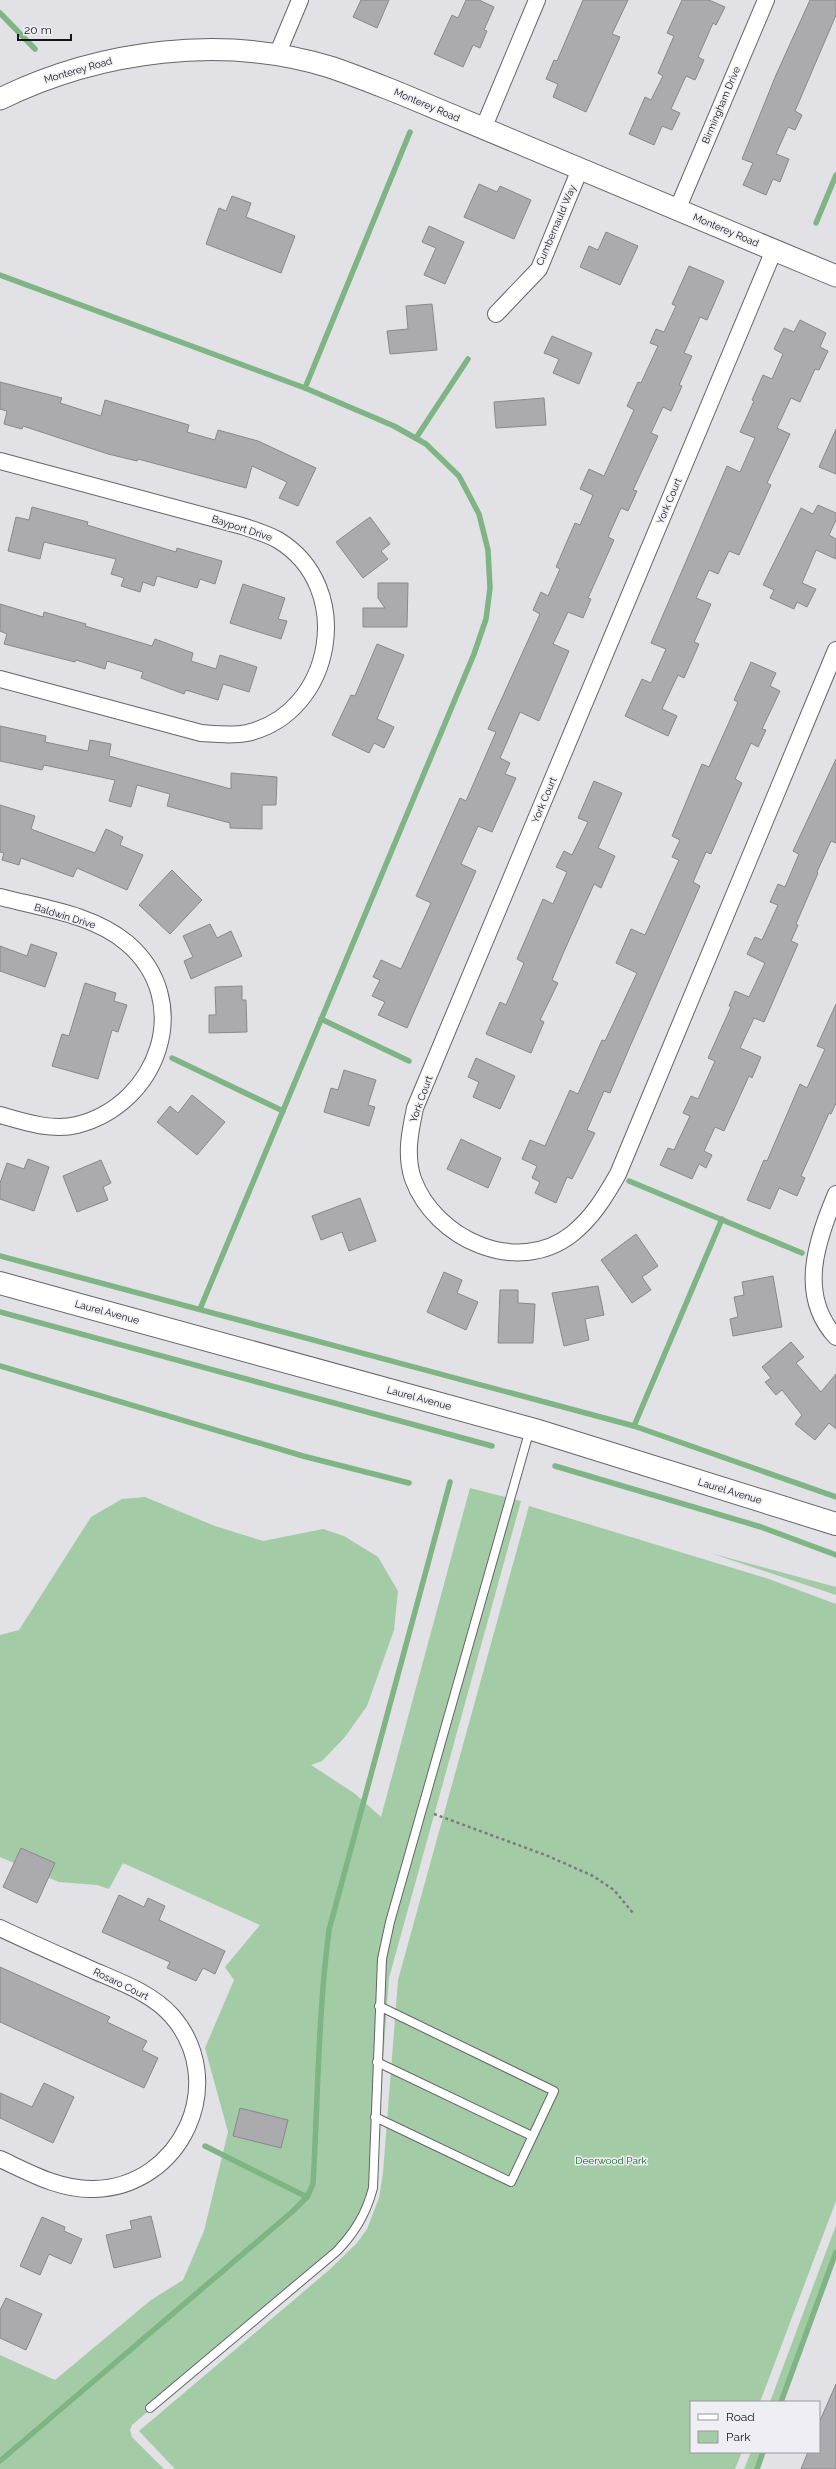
<svg xmlns="http://www.w3.org/2000/svg" width="836" height="2469" viewBox="0 0 836 2469" font-family="Raleway,sans-serif">
	<rect width="100%" height="100%" fill="#e1e1e6"/>
	<!-- green -->
	<g fill="#a3cca6">
		<path d="M470,1488L521,1501L389,1978L375,2172L360,2224L321,2265L132,2425L130,2430L132,2437L164,2469H0V2355L55,2380L151,2300L183,2280L204,2231L228,2132L205,2048L234,1980L225,1967L260,1925L123,1863L109,1889L97,1885L59,1882L0,1857V1635L19,1630L91,1517L122,1499L145,1497L215,1526L263,1541L323,1529L344,1536L378,1557L398,1591L394,1630L367,1706L345,1737L322,1761L311,1765L354,1793L381,1817Z"/>
		<path d="M529,1506L766,1578L836,1604V2201L760,2402H691V2452H742L735,2469H175L139,2431L328,2271L357,2243L367,2229L379,2198L383,2173L398,1980Z"/>
		<path d="M710,1553L836,1587V1595Z"/>
		<path d="M836,2225V2249L780,2402H770Z"/>
		<path d="M751,2452H762L755,2469H744Z"/>
	</g>
	<g fill="none" stroke-linecap="round" stroke-linejoin="round">
		<!-- stream -->
		<g stroke="#7fb484" stroke-width="5.5">
			<path d="M0,13L35,49"/>
			<path d="M816,223L836,175"/>
			<path d="M0,275L305,388L394,426L426,444L459,476L479,514L488,550L490,588L486,619L474,654L200,1309"/>
			<path d="M305,388L410,132"/>
			<path d="M416,438L468,359"/>
			<path d="M321,1019L409,1061"/>
			<path d="M172,1058L283,1111"/>
			<path d="M629,1181L802,1253"/>
			<path d="M0,1256L634,1426L836,1497"/>
			<path d="M0,1312L492,1446"/>
			<path d="M0,1366L303,1456L409,1483"/>
			<path d="M634,1426L722,1219"/>
			<path d="M555,1466L761,1527L836,1555"/>
			<path d="M205,2146L307,2197"/>
			<path d="M781,2402L836,2252"/>
			<path d="M0,2461L292,2212L307,2197L313,2184C318,2099 318,2014 329,1930L450,1482"/>
			<path d="M757,2469L763,2452"/>
		</g>
	</g>
	<!-- building -->
	<g fill="#aaaaaf" stroke="#88888d">
		<path d="M361,0H389L377,28L353,17Z"/>
		<path d="M466,0H479L494,7L484,30L487,31L480,48L473,45L463,67L434,54L452,15L458,18Z"/>
		<path d="M583,0H628L612,34L620,37L586,112L553,97L558,84L546,79L554,60L557,61Z"/>
		<path d="M682,0H709L725,7L716,25L713,23L698,57L704,60L695,80L686,76L671,109L680,113L672,130L662,126L654,145L629,134L645,97L651,100L663,76L658,73L674,36L667,33Z"/>
		<path d="M810,0H836V15L795,111L802,115L795,130L788,127L776,154L789,159L780,182L773,179L766,195L743,185L753,163L742,159L776,75Z"/>
		<path d="M479,184L497,192L500,186L531,200L514,239L464,217Z"/>
		<path d="M232,196L251,203L246,217L295,236L281,273L206,244L219,208L226,211Z"/>
		<path d="M429,226L464,242L445,284L424,275L436,248L422,242Z"/>
		<path d="M606,232L638,246L620,285L580,267L589,246L598,250Z"/>
		<path d="M689,266L724,281L707,320L700,317L684,353L692,356L679,385L682,386L671,411L663,407L651,433L658,436L633,490L637,491L628,511L621,508L608,537L614,540L588,598L591,599L583,618L568,612L553,644L569,651L539,721L520,712L500,758L510,763L505,774L516,778L492,832L478,826L461,864L476,871L407,1028L378,1015L385,1002L372,996L380,980L373,977L381,960L401,969L431,903L416,896L460,798L466,801L496,732L488,729L540,614L533,610L541,592L548,596L560,569L556,567L575,523L580,525L593,495L580,489L589,469L604,476L634,410L627,406L638,382L641,383L658,346L650,343L656,329L664,332L676,306L672,304Z"/>
		<path d="M432,304L437,350L390,354L387,331L408,329L406,306Z"/>
		<path d="M800,320L826,333L820,347L828,351L819,370L815,369L800,402L791,398L777,428L790,434L767,483L771,485L739,555L729,551L718,574L709,570L696,598L711,604L694,642L699,644L684,678L678,675L662,709L677,716L668,736L625,716L642,679L651,683L666,649L651,643L727,466L740,472L755,438L740,432L754,401L752,400L763,375L772,379L783,354L774,349L784,328L794,332Z"/>
		<path d="M552,336L592,353L579,384L553,373L559,359L544,353Z"/>
		<path d="M0,382L62,398L60,403L101,416L105,400L189,425L187,432L215,440L218,430L258,441L316,468L298,506L279,498L287,482L252,466L246,488L138,459L137,461L108,454L23,426L22,429L4,424L7,411L0,409Z"/>
		<path d="M544,398L546,425L496,428L494,402Z"/>
		<path d="M836,429V474L819,467Z"/>
		<path d="M818,505L836,513V520L829,535L836,539V559L816,550L802,583L816,589L807,607L797,602L794,609L770,598L774,590L763,585L801,508L813,514Z"/>
		<path d="M32,507L88,522L87,525L176,552L177,548L222,561L215,584L200,579L197,588L157,576L154,586L143,582L140,592L121,586L124,578L111,574L116,559L44,542L40,559L8,551L16,517L29,520Z"/>
		<path d="M370,517L390,544L381,551L388,559L363,578L336,542Z"/>
		<path d="M378,583H408L407,627H363V608H385L378,598Z"/>
		<path d="M243,584L285,598L278,619L287,621L281,639L230,623Z"/>
		<path d="M0,604L43,617L44,612L86,624L85,626L152,646L155,639L193,653L191,661L216,669L220,655L257,667L249,692L223,684L218,700L186,690L184,694L141,678L143,672L107,661L105,669L76,660L75,662L4,644L7,634L0,631Z"/>
		<path d="M377,644L404,655L377,719L394,727L384,748L374,743L369,753L332,735L351,695L355,696Z"/>
		<path d="M751,662L776,673L770,686L780,691L762,729L766,730L758,747L751,743L735,779L742,783L711,854L706,852L693,882L700,886L628,1051L610,1093L604,1091L587,1130L595,1133L572,1179L567,1177L556,1203L535,1193L540,1182L532,1178L537,1166L522,1159L530,1140L545,1146L570,1090L578,1094L602,1040L605,1041L637,973L616,963L631,929L645,935L679,860L672,857L680,840L672,836L702,764L709,767L738,702L734,700Z"/>
		<path d="M0,726L46,736L45,742L88,751L90,740L111,744L109,756L231,789V773L277,777L276,805H262V829L230,828V823L167,806L170,794L137,785L131,807L109,801L115,780L44,765L42,770L0,761Z"/>
		<path d="M836,759V843L831,841L817,872L818,873L796,924L798,925L791,941L798,944L764,1022L754,1018L740,1048L761,1057L752,1078L749,1076L724,1131L715,1127L704,1151L712,1155L706,1168L699,1164L692,1179L660,1165L668,1148L674,1150L690,1116L683,1113L691,1096L698,1099L715,1061L708,1058L731,1007L729,1006L735,991L749,997L765,963L747,954L755,937L762,940L778,905L770,902L778,884L785,887L799,854L793,851Z"/>
		<path d="M594,781L622,793L598,848L615,856L601,888L594,884L562,956L552,980L558,983L540,1020L544,1022L531,1053L486,1034L500,1002L506,1005L524,963L517,959L543,899L553,904L567,872L556,867L564,851L572,855L588,822L578,818Z"/>
		<path d="M0,805L35,816L31,829L95,853L106,829L123,837L120,845L143,855L127,890L77,868L73,877L21,858L19,865L2,860L4,853L0,852Z"/>
		<path d="M172,870L202,900L170,934L139,905Z"/>
		<path d="M210,924L217,938L231,931L242,956L191,979L184,961L193,957L183,936Z"/>
		<path d="M31,944L57,953L45,987L0,971V946L27,956Z"/>
		<path d="M85,983L116,993L114,1001L127,1005L118,1032L112,1030L98,1079L52,1066L62,1034L69,1036Z"/>
		<path d="M242,986V1000H246L247,1032L209,1033V1015H216L215,987Z"/>
		<path d="M836,1004V1103L831,1114L829,1113L801,1176L805,1178L797,1196L779,1188L770,1209L747,1200L764,1160L767,1161L800,1084L807,1088L825,1049L817,1046Z"/>
		<path d="M476,1058L515,1076L500,1109L473,1097L479,1082L468,1077Z"/>
		<path d="M344,1070L376,1080L368,1105L375,1107L369,1126L324,1112L331,1088L338,1090Z"/>
		<path d="M192,1095L225,1122L197,1155L157,1122L170,1106L178,1113Z"/>
		<path d="M461,1139L501,1158L488,1188L447,1169Z"/>
		<path d="M28,1159L49,1167L34,1211L0,1199V1183L7,1163L24,1169Z"/>
		<path d="M101,1160L111,1183L103,1187L108,1200L77,1212L63,1176Z"/>
		<path d="M360,1198L376,1241L349,1251L342,1232L321,1240L312,1216Z"/>
		<path d="M636,1234L658,1266L642,1277L651,1290L632,1303L601,1260Z"/>
		<path d="M444,1272L462,1280L457,1293L478,1302L466,1330L427,1312Z"/>
		<path d="M773,1276L782,1327L733,1336L730,1319L738,1317L734,1297L744,1295L742,1282Z"/>
		<path d="M598,1286L604,1315L585,1319L589,1340L564,1346L552,1293Z"/>
		<path d="M500,1290H518V1303L535,1304L533,1343H498Z"/>
		<path d="M791,1342L804,1357L796,1363L821,1392L836,1374V1429L829,1423L815,1440L795,1424L802,1415L782,1390L776,1395L765,1382L771,1378L762,1367Z"/>
		<path d="M21,1848L55,1863L37,1903L3,1887Z"/>
		<path d="M119,1895L144,1907L148,1898L165,1906L159,1920L225,1951L215,1974L203,1968L196,1981L167,1968L170,1962L102,1932Z"/>
		<path d="M0,1967L110,2017L107,2022L147,2041L142,2050L158,2058L144,2088L0,2022Z"/>
		<path d="M44,2083L74,2097L53,2143L0,2118V2093L32,2107Z"/>
		<path d="M240,2108L288,2120L281,2148L233,2136Z"/>
		<path d="M151,2216L161,2257L114,2268L106,2235L132,2229L130,2221Z"/>
		<path d="M42,2217L65,2227L64,2231L82,2239L71,2264L49,2254L40,2275L20,2266Z"/>
		<path d="M6,2298L42,2314L26,2350L0,2338V2310Z"/>
		<path d="M836,2384V2469H801L808,2452H819V2423Z"/>
	</g>
	<g fill="none" stroke-linecap="round" stroke-linejoin="round">
		<!-- service casing -->
		<g stroke="#65656a" stroke-width="10">
			<g id="service">
				<path d="M377,2062L532,2136"/>
				<path d="M375,2117L511,2182L554,2091L379,2006"/>
				<path d="M150,2408L337,2251C355,2232 366,2214 373,2188L382,1959L390,1922L530,1429"/>
			</g>
		</g>
		<!-- minor casing -->
		<g stroke="#65656a" stroke-width="18">
			<g id="minor">
				<path d="M277,55L300,0"/>
				<path d="M483,129L537,0"/>
				<path d="M677,210L766,0"/>
				<path d="M774,250L415,1108C410,1132 405,1155 413,1179C435,1239 517,1277 572,1234C592,1218 605,1197 618,1174L836,650"/>
				<path d="M496,314L539,269L580,169"/>
				<path d="M0,461L242,526C254,530 267,534 278,540C356,587 334,713 247,733C231,736 217,734 201,733L0,679"/>
				<path d="M0,897C42,908 92,914 127,943C195,1001 159,1104 77,1125C52,1131 24,1122 0,1115"/>
				<path d="M836,1194C817,1240 797,1295 836,1337"/>
				<path d="M0,1928C29,1942 59,1955 88,1968C117,1981 151,1992 172,2016C230,2083 181,2187 94,2189C60,2190 30,2173 0,2159"/>
			</g>
		</g>
		<!-- tertiary casing -->
		<g stroke="#65656a" stroke-width="23">
			<path id="tertiary" d="M0,99C100,50 223,34 330,67C354,75 376,84 399,93L836,276"/>
		</g>
		<!-- secondary casing -->
		<g stroke="#65656a" stroke-width="24">
			<path id="secondary" d="M0,1283L535,1430L836,1524"/>
		</g>
		<!-- path -->
		<path stroke="#7b7b7e" stroke-width="2.5" stroke-dasharray="3 3" stroke-linecap="butt" d="M434,1814L548,1856L593,1876L614,1890L633,1913"/>
		<!-- service -->
		<use href="#service" stroke="#fff" stroke-width="8"/>
		<!-- minor -->
		<use href="#minor" stroke="#fff" stroke-width="16"/>
		<!-- tertiary -->
		<use href="#tertiary" stroke="#fff" stroke-width="21"/>
		<!-- secondary -->
		<use href="#secondary" stroke="#fff" stroke-width="22"/>
	</g>
	<g text-anchor="middle" dominant-baseline="central" stroke-width="3" stroke-linejoin="round" paint-order="stroke">
		<!-- street labels -->
		<g font-size="10" fill="#141516" stroke="#eeeef4">
			<text transform="translate(78 70) rotate(-16)">Monterey Road</text>
			<text transform="translate(427 105) rotate(23)">Monterey Road</text>
			<text transform="translate(721 105) rotate(-67)">Birmingham Drive</text>
			<text transform="translate(556 225) rotate(-67)">Cumbernauld Way</text>
			<text transform="translate(726 230) rotate(23)">Monterey Road</text>
			<text transform="translate(669 501) rotate(-67)">York Court</text>
			<text transform="translate(242 528) rotate(18)">Bayport Drive</text>
			<text transform="translate(544 800) rotate(-67)">York Court</text>
			<text transform="translate(65 916) rotate(17)">Baldwin Drive</text>
			<text transform="translate(421 1099) rotate(-70)">York Court</text>
			<text transform="translate(107 1312) rotate(15)">Laurel Avenue</text>
			<text transform="translate(419 1398) rotate(15)">Laurel Avenue</text>
			<text transform="translate(730 1491) rotate(17)">Laurel Avenue</text>
			<text transform="translate(121 1984) rotate(26)">Rosaro Court</text>
		</g>
		<!-- park labels -->
		<g font-size="10" fill="#146226" stroke="#eeeef4">
			<text x="611" y="2160">Deerwood Park</text>
		</g>
	</g>
	<!-- legend -->
	<rect x="690" y="2401" width="130" height="52" fill="#eeeef4" stroke="#97979b"/>
	<rect x="698" y="2414" width="20" height="6" fill="#ffffff" stroke="#97979b"/>
	<text x="726" y="2421" font-size="12" fill="#141516">Road</text>
	<rect x="698" y="2431" width="20" height="12" fill="#a3cca6" stroke="#97979b"/>
	<text x="726" y="2441" font-size="12" fill="#141516">Park</text>
	<!-- scale -->
	<path d="M18 34v6h53v-6" fill="none" stroke="#141516" stroke-width="2"/>
	<text x="24" y="34" font-size="12" fill="#141516" stroke="#eeeef4" stroke-width="3" paint-order="stroke">20 m</text>
</svg>
